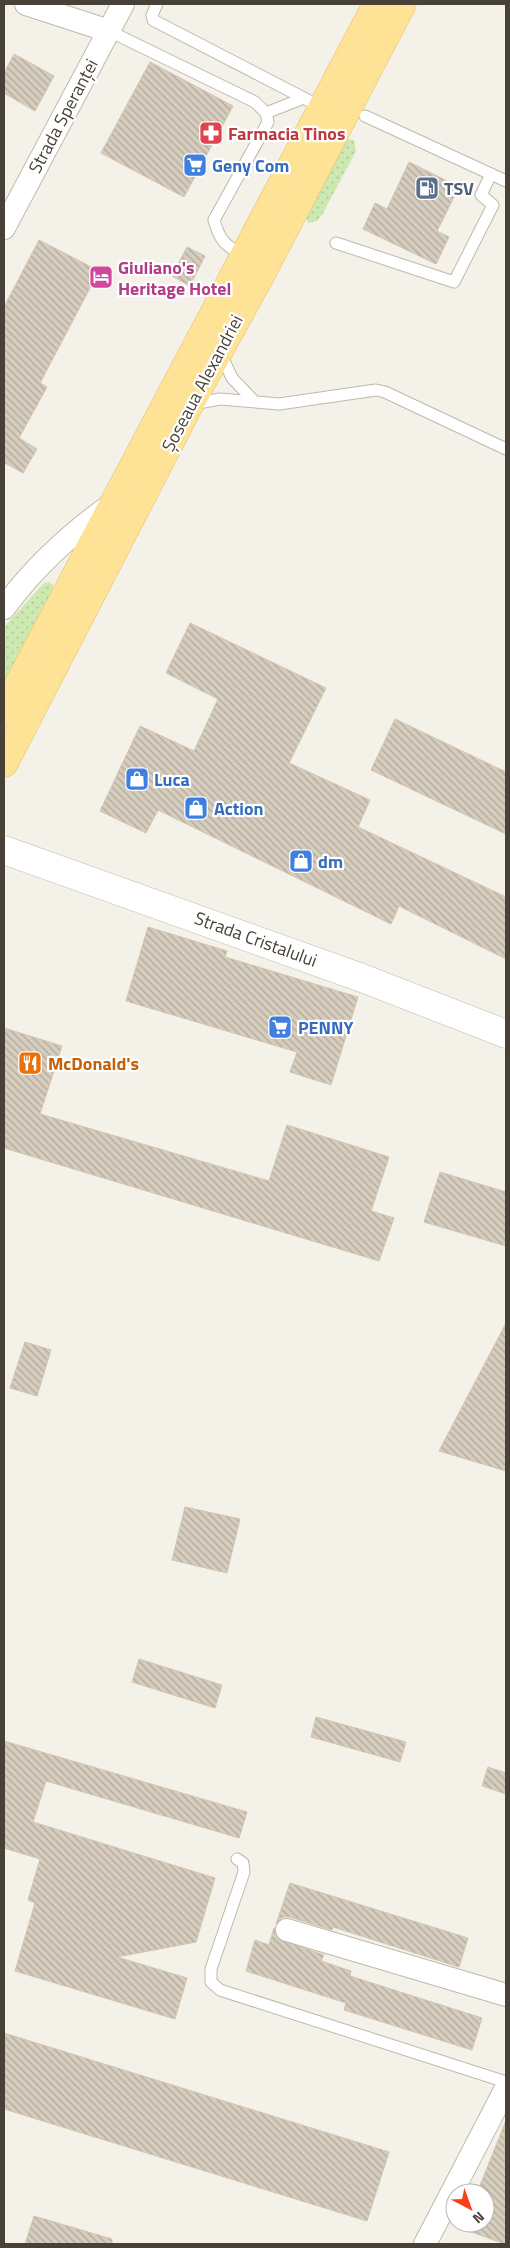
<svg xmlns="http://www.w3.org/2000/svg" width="510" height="2248" viewBox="0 0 510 2248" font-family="'Titillium Web',sans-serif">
	<defs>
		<pattern id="green-dots" width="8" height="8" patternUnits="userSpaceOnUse" patternTransform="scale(1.25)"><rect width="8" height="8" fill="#cee8b1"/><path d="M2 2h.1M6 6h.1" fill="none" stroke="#b2c899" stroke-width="1.8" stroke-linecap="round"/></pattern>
		<pattern id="building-back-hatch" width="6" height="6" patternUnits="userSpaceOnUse" patternTransform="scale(1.25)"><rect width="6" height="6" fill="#d6cdbe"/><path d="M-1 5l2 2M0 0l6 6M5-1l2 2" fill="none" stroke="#b0a89b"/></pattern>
	</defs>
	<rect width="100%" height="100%" fill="#f4f1e8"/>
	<!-- green -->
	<g fill="url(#green-dots)">
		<path d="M348,139L354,140L356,151L322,215L317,221L308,223L306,217L343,142Z"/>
		<path d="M49,582L53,585V590L4,682V627L44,583Z"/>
	</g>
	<!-- building -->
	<g fill="url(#building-back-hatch)" stroke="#d1c5b1">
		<path d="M14,54L54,76L35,111L4,93V73Z"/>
		<path d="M150,62L233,106L184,197L101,153Z"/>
		<path d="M409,162L459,187L437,231L449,237L436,264L363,229L375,203L387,209Z"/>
		<path d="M39,240L99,271L40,383L47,387L19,438L37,449L23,473L5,463L4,465V307Z"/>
		<path d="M187,247L205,256L190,286L172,276Z"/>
		<path d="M190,623L326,688L289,763L370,800L358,827L506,897V959L399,906L391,924L158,810L146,833L100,811L140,726L194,751L218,699L166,673Z"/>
		<path d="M395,719L506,772V834L371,770Z"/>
		<path d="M148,927L227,951L225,957L358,997L331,1085L290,1072L297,1052L126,1001Z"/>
		<path d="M4,1028L62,1046L40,1114L269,1181L287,1125L389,1157L371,1211L394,1218L379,1261L4,1148Z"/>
		<path d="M440,1172L506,1192V1246L424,1222Z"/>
		<path d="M506,1323V1471L439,1451Z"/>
		<path d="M25,1342L51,1350L37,1396L10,1388Z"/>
		<path d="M185,1507L240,1519L227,1573L172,1560Z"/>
		<path d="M139,1659L222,1685L215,1708L132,1682Z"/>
		<path d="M316,1717L406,1742L400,1762L311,1737Z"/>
		<path d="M4,1741L247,1812L239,1838L46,1781L33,1822L215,1878L196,1942L117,1957L187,1978L175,2019L15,1971L35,1903L28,1900L40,1859L4,1848Z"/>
		<path d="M488,1767L506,1773V1794L482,1786Z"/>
		<path d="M290,1883L468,1938L459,1967L333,1927L332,1930L290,1917H283L276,1924Z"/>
		<path d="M274,1928L278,1939L324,1955L321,1961L351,1971L350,1976L482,2018L472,2050L344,2010L346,2003L246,1971L255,1940L269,1945Z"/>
		<path d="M4,2033L389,2152L367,2221L4,2109Z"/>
		<path d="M505,2123L506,2244H505L463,2229L465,2223H485V2193H477Z"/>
		<path d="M34,2216L112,2239V2244H25Z"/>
	</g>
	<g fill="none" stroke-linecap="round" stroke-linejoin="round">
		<!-- service casing -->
		<g stroke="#c0b9ab" stroke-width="13">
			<g id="service">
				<path d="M157,4L152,15L153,20L323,108"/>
				<path d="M109,31L255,102L266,113L268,122L214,220C220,242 226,246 245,256"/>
				<path d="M266,113L304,98"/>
				<path d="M365,116L506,181"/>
				<path d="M336,243L454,282L493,205L481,195L491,174"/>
				<path d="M221,354L232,378L254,401"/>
				<path d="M193,404L220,399L279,404L376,390L385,392L506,449"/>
				<path d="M237,1859L243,1863L244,1872L211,1969V1982L220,1990L506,2082"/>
			</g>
		</g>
		<!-- minor casing -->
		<g stroke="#c0b9ab" stroke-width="24">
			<g id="minor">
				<path d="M26,4L109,31"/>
				<path d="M4,228L123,4"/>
				<path d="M4,608C35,566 72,532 115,502"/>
				<path d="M287,1930L506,1995"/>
				<path d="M425,2244L506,2088"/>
			</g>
		</g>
		<!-- tertiary casing -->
		<g stroke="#c0b9ab" stroke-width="29">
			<path id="tertiary" d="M4,850L362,978L506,1034"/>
		</g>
		<!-- primary casing -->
		<g stroke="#e5c166" stroke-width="29">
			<g id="primary">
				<path d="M4,712L377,4"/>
				<path d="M4,763L189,405L259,278L402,4"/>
			</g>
		</g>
		<!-- service -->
		<use href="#service" stroke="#fff" stroke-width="11"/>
		<!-- minor -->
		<use href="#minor" stroke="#fff" stroke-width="22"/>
		<!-- tertiary -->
		<use href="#tertiary" stroke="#fff" stroke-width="28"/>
		<!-- primary -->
		<use href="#primary" stroke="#fee397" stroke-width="28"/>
	</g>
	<!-- icons -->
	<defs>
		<g id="pharmacy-square" transform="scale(1.25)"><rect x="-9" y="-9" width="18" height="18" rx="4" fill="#e0444e" stroke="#fff"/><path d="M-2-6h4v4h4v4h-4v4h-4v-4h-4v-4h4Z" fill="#fff"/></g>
		<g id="supermarket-square" transform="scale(1.25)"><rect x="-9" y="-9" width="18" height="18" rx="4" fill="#3f7fe0" stroke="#fff"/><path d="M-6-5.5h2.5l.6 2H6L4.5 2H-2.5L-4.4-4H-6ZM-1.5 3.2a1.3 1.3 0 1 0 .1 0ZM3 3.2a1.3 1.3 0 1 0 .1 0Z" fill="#fff"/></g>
		<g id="fuel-square" transform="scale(1.25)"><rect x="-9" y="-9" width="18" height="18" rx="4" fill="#5c6f8a" stroke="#fff"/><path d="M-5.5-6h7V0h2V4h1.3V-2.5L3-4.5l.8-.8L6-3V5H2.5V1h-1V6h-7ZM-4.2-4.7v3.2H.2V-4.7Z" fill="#fff"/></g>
		<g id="hotel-square" transform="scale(1.25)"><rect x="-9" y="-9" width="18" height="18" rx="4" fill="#d1479c" stroke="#fff"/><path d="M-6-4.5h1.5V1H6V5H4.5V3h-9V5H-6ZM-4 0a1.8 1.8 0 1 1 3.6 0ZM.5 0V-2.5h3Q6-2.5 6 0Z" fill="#fff"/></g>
		<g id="shop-square" transform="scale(1.25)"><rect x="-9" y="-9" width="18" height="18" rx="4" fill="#3f7fe0" stroke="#fff"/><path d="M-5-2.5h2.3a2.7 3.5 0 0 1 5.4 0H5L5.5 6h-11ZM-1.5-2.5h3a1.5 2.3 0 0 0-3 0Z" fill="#fff"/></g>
		<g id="restaurant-square" transform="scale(1.25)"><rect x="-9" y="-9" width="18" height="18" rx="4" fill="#e8710a" stroke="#fff"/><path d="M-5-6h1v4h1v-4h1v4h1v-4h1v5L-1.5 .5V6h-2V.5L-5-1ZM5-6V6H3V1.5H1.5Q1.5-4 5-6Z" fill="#fff"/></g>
	</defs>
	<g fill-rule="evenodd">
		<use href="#pharmacy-square" x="211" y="133"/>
		<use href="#supermarket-square" x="195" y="165"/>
		<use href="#fuel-square" x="427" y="188"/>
		<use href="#hotel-square" x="101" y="277"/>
		<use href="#shop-square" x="137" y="779"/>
		<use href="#shop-square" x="196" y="808"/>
		<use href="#shop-square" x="301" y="861"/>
		<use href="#supermarket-square" x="280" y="1027"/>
		<use href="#restaurant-square" x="30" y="1063"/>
	</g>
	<g text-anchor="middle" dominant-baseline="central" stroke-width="4.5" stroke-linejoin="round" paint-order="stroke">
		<!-- street labels -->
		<g font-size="18" fill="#484137" stroke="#fff">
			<text transform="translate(63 116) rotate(-62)">Strada Speranței</text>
			<text transform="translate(202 383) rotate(-62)">Șoseaua Alexandriei</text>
			<text transform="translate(256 939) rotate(20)">Strada Cristalului</text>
		</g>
		<!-- health labels -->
		<g font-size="18" font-weight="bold" fill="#be3a42" stroke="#fff" text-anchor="start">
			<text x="228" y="133">Farmacia Tinos</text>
		</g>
		<!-- shop labels -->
		<g font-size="18" font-weight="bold" fill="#366cbe" stroke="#fff" text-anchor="start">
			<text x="212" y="165">Geny Com</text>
			<text x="154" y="779">Luca</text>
			<text x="214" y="808">Action</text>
			<text x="318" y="861">dm</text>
			<text x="298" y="1027">PENNY</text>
		</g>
		<!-- service labels -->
		<g font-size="18" font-weight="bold" fill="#4e5e75" stroke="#fff" text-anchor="start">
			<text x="444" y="188">TSV</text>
		</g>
		<!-- hotel labels -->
		<g font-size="18" font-weight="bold" fill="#b23c85" stroke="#fff" text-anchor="start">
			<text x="118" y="267">Giuliano's<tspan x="118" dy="21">Heritage Hotel</tspan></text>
		</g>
		<!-- food labels -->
		<g font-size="18" font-weight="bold" fill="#c56008" stroke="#fff" text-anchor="start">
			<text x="48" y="1063">McDonald's</text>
		</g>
	</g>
	<!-- border -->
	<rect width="510" height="2248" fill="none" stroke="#484137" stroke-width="10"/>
	<!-- north arrow -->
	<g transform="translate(470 2208) rotate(139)"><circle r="24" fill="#ffffff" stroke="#b6b3af"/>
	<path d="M0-4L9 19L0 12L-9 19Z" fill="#fb4019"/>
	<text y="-8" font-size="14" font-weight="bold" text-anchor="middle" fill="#484137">N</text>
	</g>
</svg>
